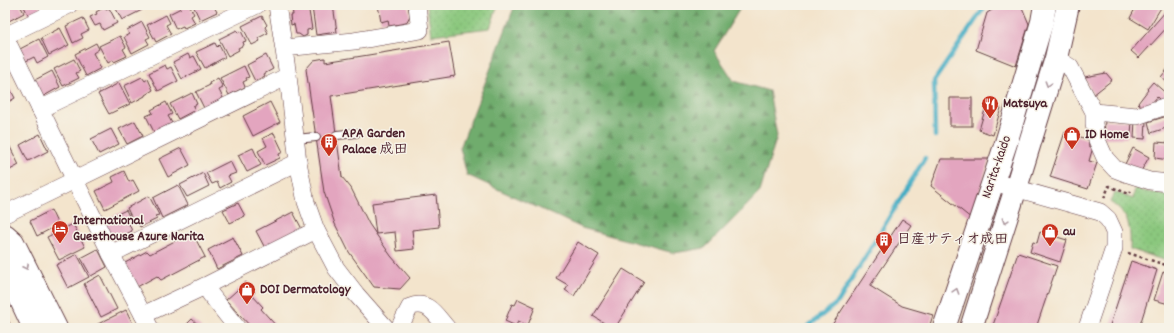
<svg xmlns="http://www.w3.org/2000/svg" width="1174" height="333" viewBox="0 0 1174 333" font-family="Dekko,'Klee One',sans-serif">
	<defs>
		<pattern id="forest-firs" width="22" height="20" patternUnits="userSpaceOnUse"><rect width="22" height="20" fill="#70ac6d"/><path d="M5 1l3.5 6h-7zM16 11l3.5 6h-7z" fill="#5e8b5a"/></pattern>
		<pattern id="park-dots" width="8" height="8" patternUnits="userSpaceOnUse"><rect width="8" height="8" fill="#8bc87e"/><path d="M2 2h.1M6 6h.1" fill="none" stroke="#79ab6d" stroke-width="1.8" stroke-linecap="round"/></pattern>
	</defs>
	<rect width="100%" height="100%" fill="#f7f3e8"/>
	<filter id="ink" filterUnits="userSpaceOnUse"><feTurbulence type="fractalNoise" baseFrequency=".025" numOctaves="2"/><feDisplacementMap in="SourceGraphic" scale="8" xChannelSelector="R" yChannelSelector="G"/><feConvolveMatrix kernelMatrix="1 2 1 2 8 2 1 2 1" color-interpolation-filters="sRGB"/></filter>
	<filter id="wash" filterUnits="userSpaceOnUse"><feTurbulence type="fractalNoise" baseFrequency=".012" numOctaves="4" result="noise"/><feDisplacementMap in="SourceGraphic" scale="16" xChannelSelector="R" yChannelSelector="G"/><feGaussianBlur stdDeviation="0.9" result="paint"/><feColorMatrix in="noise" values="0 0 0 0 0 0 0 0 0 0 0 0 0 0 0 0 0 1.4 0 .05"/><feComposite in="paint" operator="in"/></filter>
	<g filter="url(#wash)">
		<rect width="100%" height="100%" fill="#f3e4cc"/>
		<!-- forest -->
		<path fill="url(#forest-firs)" stroke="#5d664c" d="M515,5H742L714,51L734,81L769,91L777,136L760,192L705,248L674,253L582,228L467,175L460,148Z"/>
		<!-- park -->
		<g fill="url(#park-dots)" stroke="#6a7454">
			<path d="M427,5H498L490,28L431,35Z"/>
			<path d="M1135,188L1143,191L1169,196V262L1130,249C1131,226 1129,215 1110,202L1115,192L1133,199Z"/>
		</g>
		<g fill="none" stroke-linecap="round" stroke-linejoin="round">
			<!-- stream -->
			<g stroke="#45adc4" stroke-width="4.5">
				<path d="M935,136L934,81L986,5"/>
				<path d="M806,328L838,302L925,158"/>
			</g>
		</g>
		<g id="blocks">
			<!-- building -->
			<g fill="#e3a5bf">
				<path d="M5,5H20L24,13L5,23Z"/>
				<path d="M23,5H44L39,7L41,10L29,16Z"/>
				<path d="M114,5H139L142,10L122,20Z"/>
				<path d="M182,5H189L194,14L191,16L195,23L184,28L183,26L176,29L169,14L181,8L180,6Z"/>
				<path d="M193,5H213L217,12L200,20Z"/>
				<path d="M308,5L312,29L307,30V35L303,37L299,34H296L294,24L291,25L290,15H293L292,7Z"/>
				<path d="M333,5L337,32L316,35L312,7Z"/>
				<path d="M378,5H408L410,16L406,23L389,26L388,20L381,22Z"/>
				<path d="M1000,5H1021L1029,24L1016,66L976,50L987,13Z"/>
				<path d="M1137,5H1169V10L1162,6L1148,29L1130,18Z"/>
				<path d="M105,7L106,9L109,8L117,23L103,30L100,24L95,26L90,17L97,14L96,12Z"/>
				<path d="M1166,11L1169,14V25L1139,58L1131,51Z"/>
				<path d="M166,15L170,23L166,25L171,34L156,42L147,25Z"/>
				<path d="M262,16L267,25L265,27L268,33L258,38L260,41L252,45L242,26Z"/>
				<path d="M83,18L89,30L81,34L83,38L73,43L66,26Z"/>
				<path d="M142,22L150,37L146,39L149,44L132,53L124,37L129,34L127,30Z"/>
				<path d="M60,28L69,45L49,55L41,38Z"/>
				<path d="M237,30L238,33L241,31L246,41L243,42L244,45L238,48L239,50L228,56L219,39Z"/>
				<path d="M120,36L126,47L123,49L127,56L114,62L113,60L108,63L99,46Z"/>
				<path d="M39,39L48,57L37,63L34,57L26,61L20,49Z"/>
				<path d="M449,42L455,76L331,96L342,177L351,188L369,224L391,256L410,278L400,289L374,287L349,252L335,224L324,192L306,69L314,60L325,58V62Z"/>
				<path d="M96,43L99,49L93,53L101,68L86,76L75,54Z"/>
				<path d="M215,43L217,47L219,45L225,57L205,68L196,52Z"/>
				<path d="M188,54L190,58L194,56L201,69L182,79L173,62Z"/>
				<path d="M266,55L273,69L264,74L265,76L255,81L247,65Z"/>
				<path d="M74,59L80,71L76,73L79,78L63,86L54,69Z"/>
				<path d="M5,64L11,76L5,80Z"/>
				<path d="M165,65L167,69L171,67L178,81L158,91L149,73Z"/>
				<path d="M244,66L249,77L246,78L247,80L243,82L245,87L229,95L220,78Z"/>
				<path d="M1169,67V84L1161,77Z"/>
				<path d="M52,71L60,87L42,97L33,81Z"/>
				<path d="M1106,73L1112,80L1093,95L1085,77Z"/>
				<path d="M142,77L145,81L148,79L153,90L145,95V96L132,103L124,86Z"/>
				<path d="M218,78L223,88L219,90L223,98L204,108L196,92L210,85L209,83Z"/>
				<path d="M1153,82L1169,96L1163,103L1157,97L1146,110L1138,103L1148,90L1147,89Z"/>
				<path d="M7,83L15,98L5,104V84Z"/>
				<path d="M119,83L130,104L109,114L98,94Z"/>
				<path d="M192,93L197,104L193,106L195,110L178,119L170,104Z"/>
				<rect x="950" y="98" width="22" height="28"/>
				<path d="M166,102L172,114L168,116L172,123L154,132L146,116L153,113L151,110Z"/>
				<path d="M270,102L280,122L253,136L243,116Z"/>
				<path d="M987,103L1001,108L993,135L979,130Z"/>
				<path d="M1167,116L1169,127L1151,133L1148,122Z"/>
				<path d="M1105,120L1132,121L1131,135H1127V138H1104Z"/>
				<path d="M1135,120L1146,121L1145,139L1134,138Z"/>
				<path d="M135,121L143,136L127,144L119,129Z"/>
				<path d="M111,129L119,144L99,154L91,139Z"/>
				<path d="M1065,132L1090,140L1088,146L1093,147L1089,161L1097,163L1088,189L1050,177Z"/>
				<path d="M274,133L283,152L279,154L280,158L265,165L258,151L267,146L263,138Z"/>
				<path d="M40,134L48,151L28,161L20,145Z"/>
				<path d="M6,139L19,165L8,171L5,167V140Z"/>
				<path d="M1156,142L1169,143V160L1155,158Z"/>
				<path d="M181,148L190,165L168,177L159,159Z"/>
				<path d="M253,148L261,165L247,172L238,155Z"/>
				<path d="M1133,148L1149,157L1140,173L1125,164Z"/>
				<path d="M941,159H989L972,219L931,186Z"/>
				<path d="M230,161L236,173L228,176L231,182L220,188L217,182L212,184L206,173Z"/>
				<path d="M124,171L129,182L133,180L139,191L105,209L96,191L114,182L112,177Z"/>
				<path d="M203,173L209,186L187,197L180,185Z"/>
				<path d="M178,185L188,205L162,218L153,198Z"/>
				<path d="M436,195L439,227L412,230L414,249L397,251L395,232L376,234L372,203Z"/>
				<path d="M149,196L159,215L155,216L157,219L140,227L137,221L134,223L127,208Z"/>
				<path d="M238,203L245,216L230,223L223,210Z"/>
				<path d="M51,210L58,225L37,236L30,221Z"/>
				<path d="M126,210L132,222L129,224L132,231L113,241L103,221Z"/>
				<path d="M293,212L302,229L265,248L256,231Z"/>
				<path d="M902,219L911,225L870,286L902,306L933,315L929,328H830Z"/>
				<path d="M73,224L85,247L59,260L47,237Z"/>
				<path d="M192,232L205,257L161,280L157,276L137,287L125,263L147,251L150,254Z"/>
				<path d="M1040,232L1067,240L1060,262L1030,252L1033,242L1037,243Z"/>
				<path d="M233,237L243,256L217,269L208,250Z"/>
				<path d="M578,242L599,255L574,296L565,290L568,285L556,278Z"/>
				<path d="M98,249L107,267L91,276L81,258Z"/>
				<path d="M1018,253L1057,266L1036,328H992Z"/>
				<path d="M77,254L89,277L68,288L56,265Z"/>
				<path d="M1131,261L1157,270L1139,328H1109Z"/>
				<path d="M623,269L644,282L615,328H600L604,323L593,316Z"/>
				<path d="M1163,272L1169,274V304L1154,300Z"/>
				<path d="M100,275L117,309L101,317L84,284Z"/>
				<path d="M246,282L255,292L252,295L263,307L261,309L278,328H252L226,300Z"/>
				<path d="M518,299L535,307L528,325L518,321L516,326L505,321L512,304L515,305Z"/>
				<path d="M126,310L135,328H90Z"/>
				<path d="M5,314L12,328H5Z"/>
				<path d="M192,319L202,328H183Z"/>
			</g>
		</g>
	</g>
	<g filter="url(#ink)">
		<use href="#blocks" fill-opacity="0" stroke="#633d43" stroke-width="1"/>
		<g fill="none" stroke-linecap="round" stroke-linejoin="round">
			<!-- lane casing -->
			<g stroke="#633d43" stroke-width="10">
				<g id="lane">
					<path d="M337,135L356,133"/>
					<path d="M296,139L316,137"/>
				</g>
			</g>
			<!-- street casing -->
			<g stroke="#633d43" stroke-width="18">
				<g id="street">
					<path d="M277,5L288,76L298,162L306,202L316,230L336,268L356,294L386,328"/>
					<path d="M5,36L69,5"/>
					<path d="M5,37L111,254L150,328"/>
					<path d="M284,48L354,41L420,30L417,5"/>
					<path d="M1056,58L1070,67L1094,112V124L1097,140L1105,158L1115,169L1128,174L1150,181L1169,183"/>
					<path d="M40,109L257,5"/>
					<path d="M1094,112L1137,116L1169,105"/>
					<path d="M1004,185L1100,212L1108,219L1114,232V248L1087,328"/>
					<path d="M5,214L288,76"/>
					<path d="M111,254L298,162"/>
					<path d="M205,286L211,295L237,328"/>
					<path d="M143,315L205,286L316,230"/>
					<path d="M399,328L410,307C428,299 436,316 447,328"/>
				</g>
			</g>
			<!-- secondary casing -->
			<g stroke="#633d43" stroke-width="24">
				<g id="secondary">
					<path d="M5,235L13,242L56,328"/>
					<path d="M5,266L34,328"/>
				</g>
			</g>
			<!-- highway casing -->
			<g stroke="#633d43" stroke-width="24">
				<g id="highway">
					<path d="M944,328L1006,143L1042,22L1045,5"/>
					<path d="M971,328L1016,188L1056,58L1068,5"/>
				</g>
			</g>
			<!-- path -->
			<g stroke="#633d43" stroke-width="2.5" stroke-dasharray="3 3" stroke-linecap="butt">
				<path d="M1104,198L1109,186L1129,194L1131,191"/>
				<path d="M1128,253L1169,266"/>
			</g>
			<!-- lane -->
			<use href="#lane" stroke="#fff" stroke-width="8"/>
			<!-- street -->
			<use href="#street" stroke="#fff" stroke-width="17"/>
			<!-- secondary -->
			<use href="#secondary" stroke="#fff" stroke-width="22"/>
			<!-- highway -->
			<use href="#highway" stroke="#fff" stroke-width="22"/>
		</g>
		<!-- one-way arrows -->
		<defs><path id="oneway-chevron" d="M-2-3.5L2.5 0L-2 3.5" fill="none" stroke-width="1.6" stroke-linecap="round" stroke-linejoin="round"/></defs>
		<g stroke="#ae9aa0">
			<use href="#oneway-chevron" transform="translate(1048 84) rotate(107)"/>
			<use href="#oneway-chevron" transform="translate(1005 221) rotate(108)"/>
			<use href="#oneway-chevron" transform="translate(26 267) rotate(64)"/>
			<use href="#oneway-chevron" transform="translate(956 291) rotate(-72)"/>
		</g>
	</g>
	<!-- icons -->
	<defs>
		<g id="restaurant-pin" transform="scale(0.9)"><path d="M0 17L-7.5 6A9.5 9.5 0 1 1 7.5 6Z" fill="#c8321e" stroke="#f7f3e8"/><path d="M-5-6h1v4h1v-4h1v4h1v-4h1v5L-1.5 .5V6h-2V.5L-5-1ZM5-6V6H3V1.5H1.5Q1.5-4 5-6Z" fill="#fff"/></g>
		<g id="shop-pin" transform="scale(0.9)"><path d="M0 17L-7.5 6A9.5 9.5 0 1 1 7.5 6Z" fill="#c8321e" stroke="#f7f3e8"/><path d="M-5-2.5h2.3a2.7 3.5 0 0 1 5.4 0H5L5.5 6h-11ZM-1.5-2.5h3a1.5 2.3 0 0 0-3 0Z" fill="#fff"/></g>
		<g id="building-pin" transform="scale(0.9)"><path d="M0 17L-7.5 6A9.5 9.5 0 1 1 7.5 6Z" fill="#c8321e" stroke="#f7f3e8"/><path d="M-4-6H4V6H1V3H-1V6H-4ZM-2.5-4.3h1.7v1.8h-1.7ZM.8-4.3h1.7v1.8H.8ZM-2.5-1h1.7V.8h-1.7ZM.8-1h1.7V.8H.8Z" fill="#fff"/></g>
		<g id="hotel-pin" transform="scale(0.9)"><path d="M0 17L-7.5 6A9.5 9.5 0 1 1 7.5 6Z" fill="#c8321e" stroke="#f7f3e8"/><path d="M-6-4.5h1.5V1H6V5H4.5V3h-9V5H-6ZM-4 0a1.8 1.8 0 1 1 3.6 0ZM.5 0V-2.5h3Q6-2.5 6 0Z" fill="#fff"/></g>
	</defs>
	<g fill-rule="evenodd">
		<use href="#restaurant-pin" x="990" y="104"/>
		<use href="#shop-pin" x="1072" y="135"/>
		<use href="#building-pin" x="329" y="142"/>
		<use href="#hotel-pin" x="60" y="229"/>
		<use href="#shop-pin" x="1050" y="232"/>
		<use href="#building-pin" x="884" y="240"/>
		<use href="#shop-pin" x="247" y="290"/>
	</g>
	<g text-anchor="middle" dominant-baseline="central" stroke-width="3" stroke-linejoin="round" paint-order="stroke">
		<!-- poi labels -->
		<g font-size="14" font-weight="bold" fill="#4a1f2b" stroke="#f7f3e8" text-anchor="start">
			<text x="1003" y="104">Matsuya</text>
			<text x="342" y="134">APA Garden<tspan x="342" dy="16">Palace 成田</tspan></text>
			<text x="1085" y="135">ID Home</text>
			<text x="73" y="221">International<tspan x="73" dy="16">Guesthouse Azure Narita</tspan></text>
			<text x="1063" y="232">au</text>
			<text x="897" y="240">日産サティオ成田</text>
			<text x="260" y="290">DOI Dermatology</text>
		</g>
		<!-- street labels -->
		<g font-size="14" fill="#4a1f2b" stroke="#f7f3e8">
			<text transform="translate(997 167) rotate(-71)">Narita-kaido</text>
		</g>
	</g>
	<!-- margin -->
	<rect width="1174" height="333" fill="none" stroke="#f7f3e8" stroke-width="20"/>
</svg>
